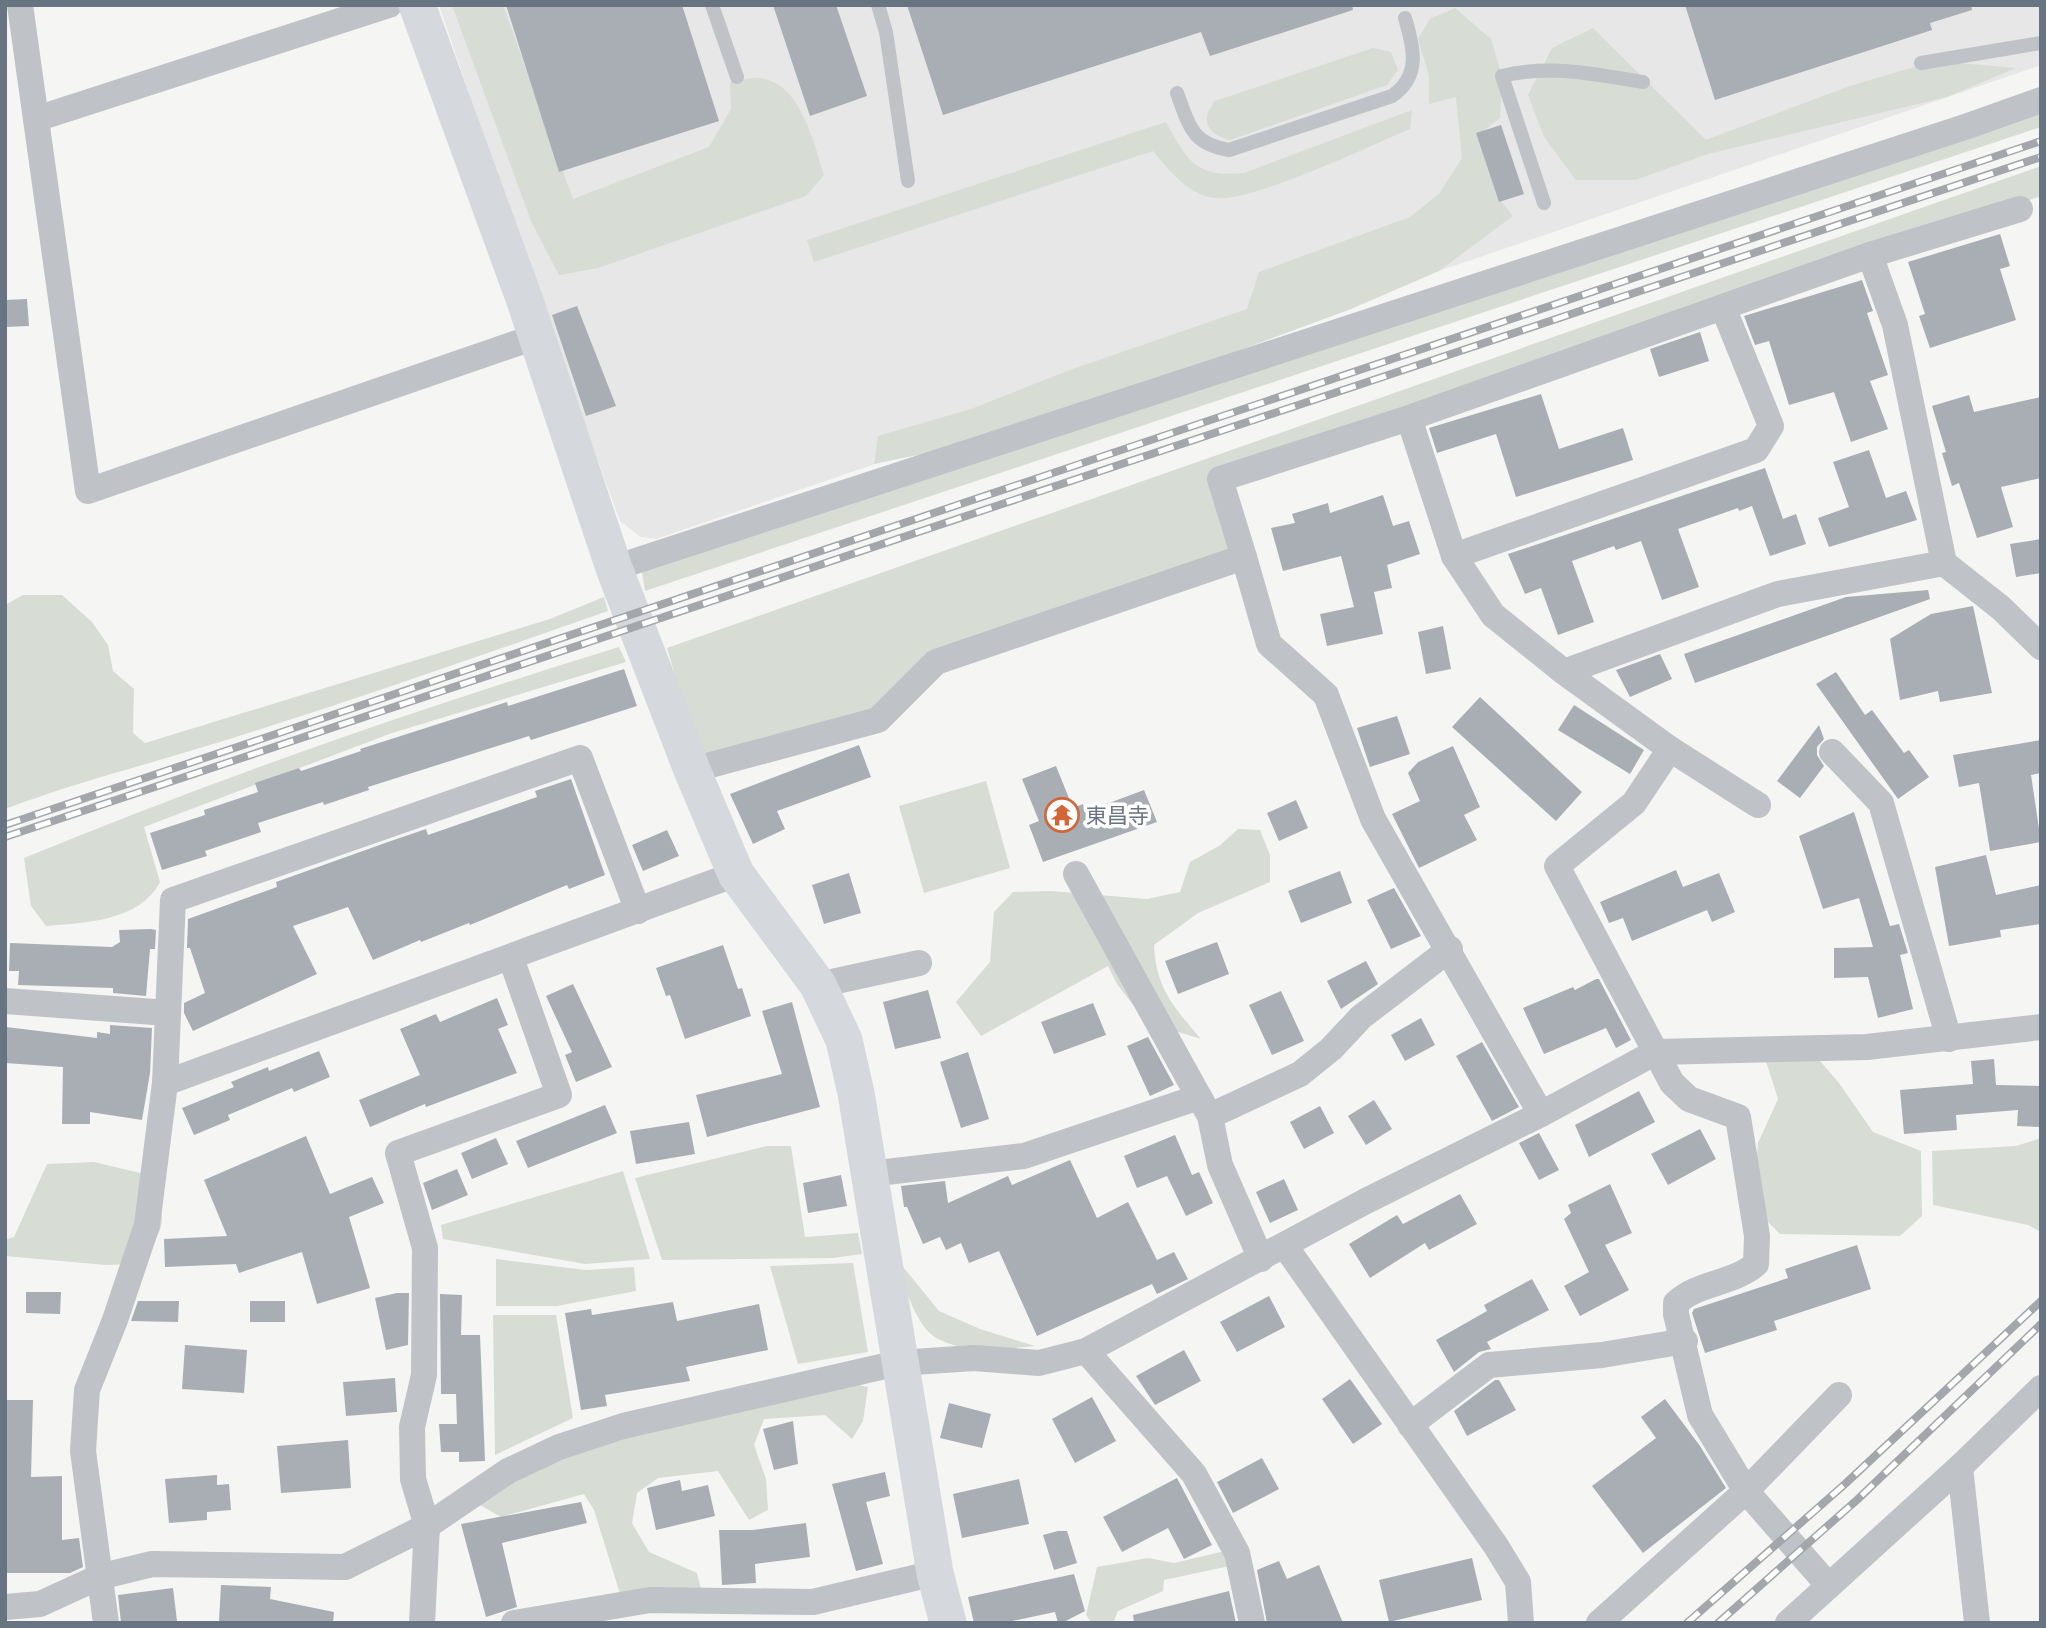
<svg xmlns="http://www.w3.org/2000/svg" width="2046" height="1628" viewBox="0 0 2046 1628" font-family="'PT Sans Narrow','Noto Sans JP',sans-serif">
	<rect width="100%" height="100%" fill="#f5f6f3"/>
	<!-- built -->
	<path fill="#e6e7e6" d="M439,5H2041V65L656,539L641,537L620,521L538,297Z"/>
	<!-- green -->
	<g fill="#d7dcd4">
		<path d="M452,5H503L573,199L709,147L731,109L730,82C739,81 748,78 757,78C800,79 814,143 824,175L806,196L598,268L559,275L531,221Z"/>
		<path d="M1455,8L1491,39L1502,76L1500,118L1483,131L1497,196L1513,216L1439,271L1351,309L1208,362L927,453L874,464L878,436L971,409L1070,370L1247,309L1259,272L1410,217L1439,194L1462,158L1456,97L1429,104V75L1418,39L1430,19Z"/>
		<path d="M1593,28L1706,140L1850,86L1934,61L2016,68L1947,97L1708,154L1635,180H1576L1544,137L1528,95L1552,48Z"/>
		<path d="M1373,48L1391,52L1398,70L1387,85L1230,140C1208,135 1199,120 1215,101Z"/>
		<path d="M2041,100V127L645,591L640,560Z"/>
		<path d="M1412,110L1410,129C1371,145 1251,203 1215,198C1188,195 1169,170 1153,151L814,262L807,240L1166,122C1187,161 1196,178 1244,173Z"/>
		<path d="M2041,166V196L1220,479L1244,557L936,662L878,720L702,767L667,648Z"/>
		<path d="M23,595H62L92,622L108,645L113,671L134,689L133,733L145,743L550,619L604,597L608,611C485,654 363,697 239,736C161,761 82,780 5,809V605Z"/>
		<path d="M619,647L626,662L392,733L144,827L160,882C140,921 85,923 46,926L31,906L24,858C218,778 417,709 619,647Z"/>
		<path d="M986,781L1010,868L924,893L899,806Z"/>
		<path d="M1238,829L1260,830L1270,855V882L1198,913L1154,945C1156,989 1174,1007 1201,1039L1146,1022L1117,984L1108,966L981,1036L956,1002L990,962L994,912L1013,892L1051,891L1147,899L1180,892L1190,862L1219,846Z"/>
		<path d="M1809,1048L1839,1083L1873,1132L1921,1151L1922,1216L1900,1236L1780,1234L1753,1207L1758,1143L1778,1099L1765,1058Z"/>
		<path d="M2041,1138V1232L2028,1225L1933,1205L1932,1151L2016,1146Z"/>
		<path d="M767,1146H791L805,1237L858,1233L862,1254L833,1258L662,1260L635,1178Z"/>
		<path d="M94,1162L153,1176C165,1222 170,1228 134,1264L106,1265L5,1256V1240L14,1237L47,1164Z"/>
		<path d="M623,1171L650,1259L585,1264L443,1239L441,1225Z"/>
		<path d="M895,1257L939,1311L980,1329L1035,1346C1005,1349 947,1356 925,1328C910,1308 903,1281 895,1257Z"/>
		<path d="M496,1259L586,1270L634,1267L636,1291L557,1306H496Z"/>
		<path d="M853,1263L868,1352L798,1364L770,1266Z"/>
		<path d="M493,1315H556L573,1418L495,1455Z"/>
		<path d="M830,1379L868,1387L863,1421L852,1439L825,1415L764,1419L754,1445L766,1479L768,1510L749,1520L718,1471L658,1478L637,1493L632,1523L649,1552L697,1573L704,1601L621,1597L594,1510L584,1494L501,1517L480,1505L552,1450Z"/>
		<path d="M1234,1549L1239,1564L1164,1580L1163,1591L1118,1611L1113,1623H1092L1086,1615L1097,1567L1148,1558L1174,1563Z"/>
	</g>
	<!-- building -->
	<g fill="#a8aeb4">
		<path d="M506,5H682L719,121L559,172Z"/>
		<path d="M773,5H836L867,96L810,116Z"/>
		<path d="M907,5H1352L1353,10L1210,56L1201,32L943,115Z"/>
		<path d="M1685,5H1971L1972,10L1930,23L1932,30L1715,100Z"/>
		<path d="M1501,125L1524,194L1499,202L1476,133Z"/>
		<path d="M2000,234L2010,266L2000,269L2016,320L1930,348L1919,316L1925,314L1908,262Z"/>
		<path d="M1862,280L1873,311L1867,313L1888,375L1870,381L1888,429L1851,442L1834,392L1789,405L1769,341L1755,345L1744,316Z"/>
		<path d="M27,299L29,326L5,327V300Z"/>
		<path d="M577,306L616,406L586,416L552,315Z"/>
		<path d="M1700,332L1709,361L1659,377L1650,349Z"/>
		<path d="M1541,394L1559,449L1623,428L1633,460L1516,497L1496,434L1437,453L1429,428Z"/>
		<path d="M1969,395L1974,412L2041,397V478L2001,487L2013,527L1977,538L1959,483L1952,486L1942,453L1946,452L1932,406Z"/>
		<path d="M1869,450L1886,498L1906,491L1917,520L1829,547L1818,518L1849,507L1833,462Z"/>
		<path d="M1765,468L1783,519L1796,514L1806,544L1770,556L1752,506L1739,511L1738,508L1678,529L1699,587L1662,600L1641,541L1616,550L1614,546L1572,561L1594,622L1558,635L1541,588L1525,594L1508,554Z"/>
		<path d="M1383,495L1393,526L1409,521L1420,554L1387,565L1392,588L1374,592L1383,634L1327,646L1320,614L1354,607L1341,556L1283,571L1271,528L1295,523L1292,514L1328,503L1330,513Z"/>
		<path d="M2041,539V573L2016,577L2010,544Z"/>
		<path d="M1928,590L1930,599L1695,683L1684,654L1846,597Z"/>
		<path d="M1973,606L1992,693L1940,702L1938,691L1900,700L1890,639L1931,614Z"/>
		<path d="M1443,626L1451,669L1426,674L1418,632Z"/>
		<path d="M1660,654L1672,679L1630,697L1616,670Z"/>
		<path d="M624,669L637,706L531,740L529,736L368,787L369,790L324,805L323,802L258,823L261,832L205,851L207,856L162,870L150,833L205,815L204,810L258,792L255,783L299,768L301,771L361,751L360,749L507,702L508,706Z"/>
		<path d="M1836,672L1865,715L1872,710L1904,753L1909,750L1929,777L1898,799L1816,684Z"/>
		<path d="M1480,697L1582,792L1556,821L1452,727Z"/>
		<path d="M1574,705L1644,750L1630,774L1558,730Z"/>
		<path d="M1397,716L1410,754L1370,767L1357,728Z"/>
		<path d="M1819,725L1824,739L1817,747V755L1824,766L1800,798L1777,781Z"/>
		<path d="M2041,740V773L2031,775L2041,842L1990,851L1979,783L1959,787L1953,755Z"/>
		<path d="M859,745L871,777L777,811L785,829L753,844L730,794Z"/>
		<path d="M1453,746L1480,807L1464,815L1477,840L1419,868L1392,814L1420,801L1408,773L1418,762Z"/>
		<path d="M1056,766L1073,808L1083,804L1085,812L1144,790L1157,822L1043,862L1029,825L1039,821L1022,779Z"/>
		<path d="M571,779L605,875L569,889L567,885L470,925L469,923L421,942L420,940L373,960L348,907L293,926L317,974L193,1031L184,1013V1003L205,993L190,948H187L188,919L277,887L276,882L388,842L426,829L428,835L537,797L535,791Z"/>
		<path d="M1296,800L1308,828L1279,841L1267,813Z"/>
		<path d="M1854,812L1890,926L1899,924L1908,953L1900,955L1913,1009L1878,1018L1868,977L1834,978V948L1873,947L1859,898L1823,909L1799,836Z"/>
		<path d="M667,830L679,856L643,871L632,845Z"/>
		<path d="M1986,855L1996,895L2041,885V924L2000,930L2001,937L1949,946L1935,867Z"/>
		<path d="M1676,870L1683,887L1719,873L1735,912L1712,922L1707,910L1632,941L1623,918L1609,923L1600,902Z"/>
		<path d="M1340,871L1352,903L1301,923L1288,891Z"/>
		<path d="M849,873L861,913L824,924L812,885Z"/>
		<path d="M1394,888L1421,936L1391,949L1367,900Z"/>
		<path d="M151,929L156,930L155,949H150L146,996L113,993V988L18,985L19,971H9L10,943L112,947L120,942L119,930Z"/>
		<path d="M1217,942L1229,974L1178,994L1165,961Z"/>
		<path d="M723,945L738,989L742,988L751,1016L685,1039L670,995L666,996L656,968Z"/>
		<path d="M1366,961L1378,984L1341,1009L1327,981Z"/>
		<path d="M1596,979H1599L1631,1040L1616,1048L1606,1028L1544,1054L1523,1008L1573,987L1575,990Z"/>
		<path d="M573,984L612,1067L576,1082L565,1055L572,1052L546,996Z"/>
		<path d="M928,990L941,1038L895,1049L883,1002Z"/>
		<path d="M1281,991L1304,1041L1272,1055L1249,1005Z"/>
		<path d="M497,998L508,1025L498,1029L517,1073L426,1107L425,1104L370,1127L359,1100L420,1075L400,1029L436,1014L440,1022Z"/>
		<path d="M792,1002L820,1107L707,1137L696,1095L782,1074L762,1011Z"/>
		<path d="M1093,1003L1106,1035L1054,1054L1041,1022Z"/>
		<path d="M1421,1018L1435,1045L1405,1061L1391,1035Z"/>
		<path d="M110,1025L152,1028L150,1073L142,1120L90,1112V1124H62L63,1067L5,1063L6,1027L97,1038V1032L110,1034Z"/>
		<path d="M1148,1037L1174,1085L1150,1096L1127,1046Z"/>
		<path d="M1482,1042L1519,1107L1492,1121L1456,1056Z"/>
		<path d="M319,1051L330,1077L294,1092L292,1088L228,1115L230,1120L194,1135L182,1108L234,1087L231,1082L268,1067L269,1071Z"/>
		<path d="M968,1052L989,1119L961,1128L940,1062Z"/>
		<path d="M1994,1059L1996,1085L2041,1086V1127L2017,1126L2018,1110L1956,1115L1957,1130L1904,1134L1900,1090L1973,1084L1971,1061Z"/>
		<path d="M1639,1091L1655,1122L1589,1157L1575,1125Z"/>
		<path d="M1374,1100L1392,1129L1366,1145L1348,1116Z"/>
		<path d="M605,1105L617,1133L528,1168L516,1141Z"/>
		<path d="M1320,1106L1334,1133L1304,1149L1290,1122Z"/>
		<path d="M689,1122L695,1154L636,1164L630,1131Z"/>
		<path d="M1700,1129L1716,1159L1668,1185L1651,1154Z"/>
		<path d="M1539,1133L1559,1170L1539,1180L1519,1143Z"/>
		<path d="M1175,1135L1192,1175L1199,1172L1213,1203L1186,1216L1167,1176L1137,1188L1124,1156Z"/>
		<path d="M306,1136L330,1194L372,1177L384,1203L349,1217L370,1288L317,1304L302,1252L239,1273L236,1264L165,1267L164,1239L227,1236L204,1180Z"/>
		<path d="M496,1138L508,1164L472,1179L461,1153Z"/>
		<path d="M1070,1160L1097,1218L1128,1202L1157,1260L1174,1252L1188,1279L1157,1294L1152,1284L1037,1336L999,1251L969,1263L961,1243L946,1250L940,1237L923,1244L907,1207H904L901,1186L945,1181L948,1203L1008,1176L1012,1185Z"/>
		<path d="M457,1169L468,1195L432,1210L423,1183Z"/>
		<path d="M841,1175L847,1206L808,1213L803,1183Z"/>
		<path d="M1284,1179L1298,1210L1270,1223L1256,1192Z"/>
		<path d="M1610,1184L1632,1233L1605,1245L1629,1290L1580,1316L1564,1286L1589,1272L1564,1219L1571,1213L1568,1205Z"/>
		<path d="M1460,1194L1477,1224L1429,1250L1425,1243L1370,1278L1349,1244L1397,1215L1403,1224Z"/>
		<path d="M1857,1245L1871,1289L1774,1321L1777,1330L1705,1353L1692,1313L1694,1309L1788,1278L1785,1269Z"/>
		<path d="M1532,1279L1549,1310L1487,1342L1491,1349L1479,1352L1454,1372L1436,1340L1487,1311L1484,1305Z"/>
		<path d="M26,1292H61L60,1314L26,1313Z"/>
		<path d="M397,1293H409L408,1345L386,1350L375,1298Z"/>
		<path d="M440,1294L462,1295L461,1335H480L485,1461L459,1462V1452H441L439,1424H457L456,1394H441Z"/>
		<path d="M1269,1296L1285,1327L1237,1352L1220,1322Z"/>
		<path d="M138,1301H179L178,1322L131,1321Z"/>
		<rect x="250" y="1301" width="35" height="21"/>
		<path d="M673,1302L677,1321L759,1304L768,1350L686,1367L690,1381L605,1395L607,1406L581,1410L565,1313L591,1309L592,1315Z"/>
		<path d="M185,1345L247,1350L244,1393L182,1389Z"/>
		<path d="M1184,1350L1201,1381L1155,1405L1136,1376Z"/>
		<path d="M395,1378L397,1412L346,1416L343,1382Z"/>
		<path d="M1350,1379L1382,1424L1353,1444L1322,1399Z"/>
		<path d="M1495,1380H1499L1516,1410L1467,1436L1454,1411Z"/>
		<path d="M1092,1397L1116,1441L1075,1463L1052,1419Z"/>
		<path d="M1665,1399L1700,1446L1726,1488L1643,1553L1592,1486L1656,1438L1641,1417Z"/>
		<path d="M5,1400H33L31,1477L62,1476V1540L79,1538L83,1567L70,1573H5Z"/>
		<path d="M949,1403L991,1414L982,1448L940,1438Z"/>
		<path d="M793,1421L798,1464L774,1470L763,1429Z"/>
		<path d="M348,1440L351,1488L281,1493L277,1446Z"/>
		<path d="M1262,1458L1279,1489L1233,1513L1217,1482Z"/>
		<path d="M885,1472L890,1496L866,1502L883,1564L856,1571L832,1484Z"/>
		<path d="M217,1475V1485L229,1484L231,1510L207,1512V1520L169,1523L165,1479Z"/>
		<path d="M1177,1478L1212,1545L1184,1559L1168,1528L1122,1552L1103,1517Z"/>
		<path d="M1019,1479L1029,1524L962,1538L953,1494Z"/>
		<path d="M680,1480L682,1491L708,1485L715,1516L656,1530L647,1488Z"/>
		<path d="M581,1502L587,1523L502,1543L517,1607L486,1617L461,1524Z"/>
		<path d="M806,1523L810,1557L755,1564L756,1583L722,1585L719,1530H753Z"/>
		<path d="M1058,1531H1067L1077,1563L1054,1570L1043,1535Z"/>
		<path d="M1472,1558L1482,1600L1389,1622L1379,1580Z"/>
		<path d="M1279,1561L1287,1579L1319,1565L1343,1623H1267L1257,1570Z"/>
		<path d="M1074,1574L1085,1611L1062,1623H1058L1055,1612L1003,1623H974L968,1597Z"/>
		<path d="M221,1585L271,1587L270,1599L334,1612L333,1623L219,1621Z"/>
		<path d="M173,1588L177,1621L121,1623L118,1595Z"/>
		<path d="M1229,1591L1236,1623H1134L1133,1615Z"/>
	</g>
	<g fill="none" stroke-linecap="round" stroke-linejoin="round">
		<!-- lane -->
		<g stroke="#bfc2c6" stroke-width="14">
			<path d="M712,5L737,77"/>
			<path d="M878,5L886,32L908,181"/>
			<path d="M1921,63L2041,43"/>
			<path d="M1177,93C1189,125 1191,144 1229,150L1392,96C1421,76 1414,48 1405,18"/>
			<path d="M1544,203L1502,76C1551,64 1594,74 1643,82"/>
		</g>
		<!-- street -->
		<g stroke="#bfc2c6" stroke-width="26">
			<path d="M20,5L88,491L535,337"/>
			<path d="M36,119L389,5"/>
			<path d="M1870,255L2020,209"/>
			<path d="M1409,418L1454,556L1493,615L1564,672L1778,594L1944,563L2001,608L2041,647"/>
			<path d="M1454,556L1756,450L1771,426L1723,307"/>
			<path d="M1244,557L1269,644L1326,695L1373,819L1541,1114"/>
			<path d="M614,568L1968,126L2041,100"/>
			<path d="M1564,672L1670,749L1758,805"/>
			<path d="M1670,749L1634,803L1557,866L1672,1083L1689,1099L1738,1117L1757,1236L1756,1264C1733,1284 1699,1282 1676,1303V1314L1700,1415L1746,1491L1829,1586"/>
			<path d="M1832,752L1881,803L1949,1039"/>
			<path d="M692,770L878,720L936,662L1244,557L1220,479L1409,418L1870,255L1895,325L1944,563"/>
			<path d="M1076,874L1199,1097"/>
			<path d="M818,985L919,963"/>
			<path d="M5,1001L168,1013"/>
			<path d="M165,1083L173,900L580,758L638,911"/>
			<path d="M1210,1116L1300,1074L1331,1049L1361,1017L1450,949"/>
			<path d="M869,1174L1024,1156L1199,1097L1210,1116L1220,1165L1261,1259"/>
			<path d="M1285,1246L1496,1546L1518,1582L1521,1623"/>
			<path d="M1086,1351L1194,1474L1237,1553L1252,1623"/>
			<path d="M1410,1425L1489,1365L1602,1355L1685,1341"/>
			<path d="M1960,1467L1977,1623"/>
			<path d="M5,1607L40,1604L99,1577L152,1564L345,1567L427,1526L508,1471L559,1447L623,1426L898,1363L974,1358L1039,1363L1086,1351L1366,1201L1541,1114L1656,1052L1867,1047L2041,1027"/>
			<path d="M106,1623L83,1451L87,1390L115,1320L147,1225L165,1083L736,874"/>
			<path d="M422,1623L427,1526L413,1479L412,1427L424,1375L425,1248L398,1153L559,1095L511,958"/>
			<path d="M514,1623L650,1600L813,1602L935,1573"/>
			<path d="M1599,1623L1746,1491L1839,1395"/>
			<path d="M1788,1623L1960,1467L2041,1388"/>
		</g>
		<!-- secondary -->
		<path stroke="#d5d8dc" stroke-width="37" d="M417,5L525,301L614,568L692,770L736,874L818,985L844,1040L856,1093L935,1573L948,1623"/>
		<!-- rail casing -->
		<g stroke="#a3a7ac" stroke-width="8">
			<g id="rail">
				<path d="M5,825L2041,141"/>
				<path d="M5,837L2041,157"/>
				<path d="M1687,1623L1845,1484L2041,1301"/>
				<path d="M1718,1623L1858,1499L2041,1324"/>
			</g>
		</g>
		<!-- rail -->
		<use href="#rail" stroke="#fff" stroke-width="5" stroke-dasharray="16" stroke-linecap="butt"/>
	</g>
	<!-- icons -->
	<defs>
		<g id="temple-ring" transform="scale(1.75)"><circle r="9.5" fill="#fff" stroke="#d16637" stroke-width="1.5"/><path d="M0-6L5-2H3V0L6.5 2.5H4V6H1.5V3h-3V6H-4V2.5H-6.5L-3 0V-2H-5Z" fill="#d16637"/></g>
	</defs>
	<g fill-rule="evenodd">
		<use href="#temple-ring" x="1062" y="815"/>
	</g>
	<g text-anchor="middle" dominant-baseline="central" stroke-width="7" stroke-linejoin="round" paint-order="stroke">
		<!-- poi labels -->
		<g font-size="21" fill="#687481" stroke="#fff" text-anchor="start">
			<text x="1086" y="815">東昌寺</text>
		</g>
	</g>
	<!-- border -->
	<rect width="2046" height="1628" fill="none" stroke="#687481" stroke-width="14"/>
</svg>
